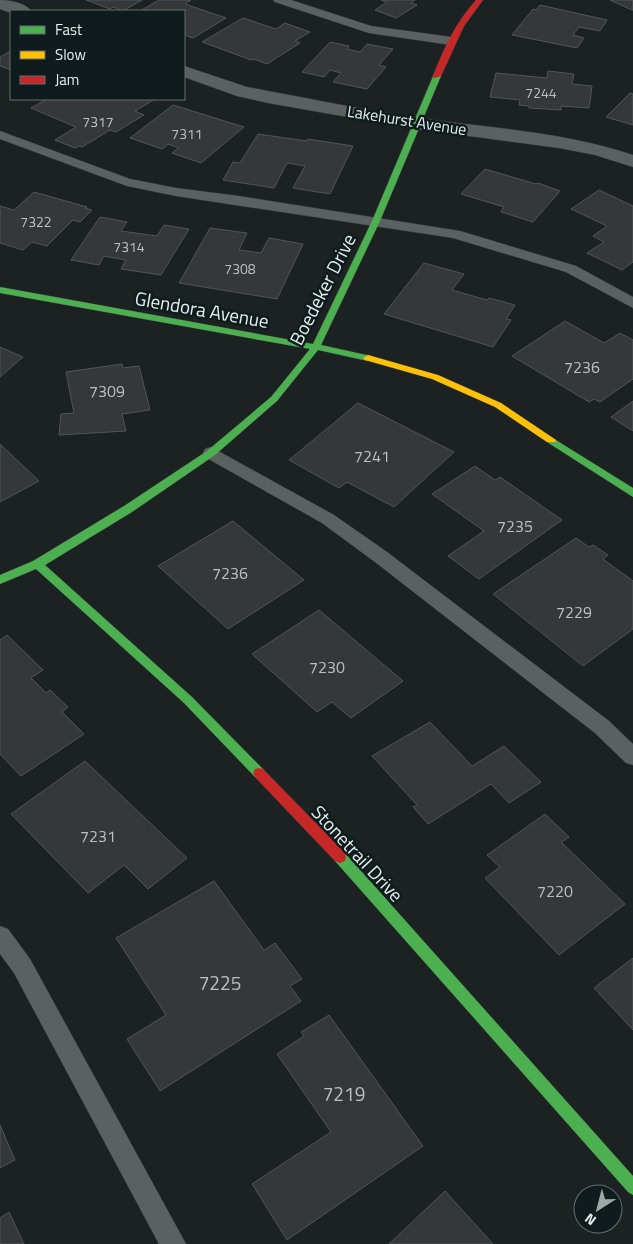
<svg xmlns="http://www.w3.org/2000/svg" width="633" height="1244" viewBox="0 0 633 1244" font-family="'Titillium Web',sans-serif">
	<rect width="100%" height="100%" fill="#1c2222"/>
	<!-- building -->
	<g fill="#343839" stroke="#505556">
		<path d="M86,0H142L123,11L113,7L110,9Z"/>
		<path d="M159,0H191L185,4L226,18L193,38L184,35V11H140Z"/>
		<path d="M381,0H415L411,3L417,5L396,18L375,10L387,2Z"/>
		<path d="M610,0H633V10H632Z"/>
		<path d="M540,5L607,20L600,31L579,27L573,35L584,38L577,48L512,35L533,9L536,10Z"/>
		<path d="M243,18L276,29L285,23L310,32L295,41L300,43L267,64L254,59L251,60L202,42Z"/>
		<path d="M330,42L349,46L347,49L360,52L367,44L393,49L379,65L386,67L367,89L333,82L341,73L330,70L324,77L302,72Z"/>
		<path d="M11,51V70L0,66V57Z"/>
		<path d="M548,71L574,74L572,84L592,86L589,108L561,106V110L529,108V106L519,105L520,100L490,97L496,73L547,78Z"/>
		<path d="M630,93L633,94V125L606,117Z"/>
		<path d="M47,99H155L135,111L144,115L116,132L110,130L82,147L79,146L75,148L55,140L76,127L31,108Z"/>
		<path d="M173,105L244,127L201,163L172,153L179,148L168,144L162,149L130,138Z"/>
		<path d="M258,134L307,141L308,139L353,146L330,194L293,188L305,166L287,163L274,188L223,180L233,162L240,163Z"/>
		<path d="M485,169L536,184L538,183L560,191L533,222L501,212L504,207L461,194Z"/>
		<path d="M599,190L633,206V262L622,270L587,253L604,242L593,236L607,226L571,209Z"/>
		<path d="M34,192L87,207L85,208L92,210L80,222L73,220L47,246L32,242L23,250L0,243V206L14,210Z"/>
		<path d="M100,217L127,222L121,231L157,236L164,225L189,229L161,275L121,269L126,260L104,256L99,265L71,260Z"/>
		<path d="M210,228L247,233L239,250L261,253L269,238L303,244L277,299L179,283Z"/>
		<path d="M424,263L464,274L452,290L487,300L489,298L515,305L506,319L511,320L493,347L384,314Z"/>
		<path d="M565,321L604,343L620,333L633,340V379L600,402L594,399L589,402L512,356Z"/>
		<path d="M0,347L23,357L0,377Z"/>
		<path d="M122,364L123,368L139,366L150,410L122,414L126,431L59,435L61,414L74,413L66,372Z"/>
		<path d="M633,401V431L611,417Z"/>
		<path d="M358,403L454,452L394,507L347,482L339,488L289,460Z"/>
		<path d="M0,444L39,481L0,502Z"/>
		<path d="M475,466L495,480L500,477L562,520L479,579L448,556L484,531L432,494Z"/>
		<path d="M233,521L304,580L228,629L158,566Z"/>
		<path d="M576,538L589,547L593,545L608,555L603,559L633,581V629L583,666L493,594Z"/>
		<path d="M319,610L403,681L351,718L332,702L317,712L252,654Z"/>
		<path d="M7,635L43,670L31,678L46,693L50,690L68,707L62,712L84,734L21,776L0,754V640Z"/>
		<path d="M430,722L472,766L504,746L541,782L509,803L491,784L428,824L413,807L417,805L372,756Z"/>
		<path d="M85,761L187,858L148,889L124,865L88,893L11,814Z"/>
		<path d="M545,814L569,837L561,842L625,904L559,955L485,878L500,867L487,855Z"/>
		<path d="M214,881L264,950L275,943L302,979L290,986L301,1001L160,1091L127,1039L166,1015L116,938Z"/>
		<path d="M633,958V1030L594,988Z"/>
		<path d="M329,1015L423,1146L287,1240L252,1184L331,1132L277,1054L304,1036L301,1032Z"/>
		<path d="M0,1125L15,1160L0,1168Z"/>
		<path d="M445,1191L493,1244H389Z"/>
		<path d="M9,1212L24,1244H0V1218Z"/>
	</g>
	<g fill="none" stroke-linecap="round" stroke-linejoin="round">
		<!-- lane casing -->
		<g stroke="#373c3c" stroke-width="1">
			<g id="lane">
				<path d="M273,0H291L371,26L451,37L457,41L451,45L369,33L275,2Z"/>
				<path d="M0,131L130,179L176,188L239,196L460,231L576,266L633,297V308L566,272L453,238L176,196L127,186L0,139Z"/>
				<path d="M211,447L334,515L387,552L609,721L633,744V765L626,763L595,733L375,562L322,523L205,457L203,453L205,449Z"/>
				<path d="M0,926L8,929L30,959L186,1244H159L14,973L0,954Z"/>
			</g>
		</g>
		<!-- street casing -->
		<g stroke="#373c3c" stroke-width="1">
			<g id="street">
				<path d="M0,0C9,0 26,3 31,11L11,13L0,9Z"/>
				<path d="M184,66L247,87L268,91C318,100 368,111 419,118C490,128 564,132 633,155V167L595,155L559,148L416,129L268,103L237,96L184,77Z"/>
			</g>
		</g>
		<!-- fast casing -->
		<g stroke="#373c3c" stroke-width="1">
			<g id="fast">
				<path d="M434,74L441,76L380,221L321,345L371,356V360L368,361L318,350L277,401L215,455L132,512L45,565L192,697L263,769L265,773L263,777L259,778L255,777L184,703L36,569L0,584V575L33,561L124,506L207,451L271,397L310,349L0,293V287L313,344L372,221Z"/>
				<path d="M551,437L633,488V497L547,442L546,440L547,438Z"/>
				<path d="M340,851L345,853L633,1176V1195L628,1192L335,861L334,857L335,853Z"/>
			</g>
		</g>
		<!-- slow casing -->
		<g stroke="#373c3c" stroke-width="1">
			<path id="slow" d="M368,355L438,375L501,403L556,440L555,442H547L495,407L432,379L365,360L363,358Z"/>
		</g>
		<!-- jam casing -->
		<g stroke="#373c3c" stroke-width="1">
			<g id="jam">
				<path d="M476,0H483L464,26L441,76L434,78L433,76C444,48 456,22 476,0Z"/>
				<path d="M259,768L263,769L345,853L346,857L345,861L340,863L335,861L255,777L253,773L255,769Z"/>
			</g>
		</g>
		<!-- lane -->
		<use href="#lane" fill="#5b6061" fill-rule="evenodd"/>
		<!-- street -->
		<use href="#street" fill="#5b6061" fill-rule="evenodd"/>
		<!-- fast -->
		<use href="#fast" fill="#4caf50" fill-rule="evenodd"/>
		<!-- slow -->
		<use href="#slow" fill="#ffc107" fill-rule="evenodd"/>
		<!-- jam -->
		<use href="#jam" fill="#c62828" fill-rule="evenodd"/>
	</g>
	<g text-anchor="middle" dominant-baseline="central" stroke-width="5" stroke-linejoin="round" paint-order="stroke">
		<!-- far-number labels -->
		<g font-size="14" fill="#bac0c2">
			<text x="541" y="92">7244</text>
			<text x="98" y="121">7317</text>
			<text x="187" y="133">7311</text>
			<text x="36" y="221">7322</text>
			<text x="129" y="246">7314</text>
			<text x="240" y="268">7308</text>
		</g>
		<!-- far-street labels -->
		<g font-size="16" fill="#e6eeef" stroke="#0f1b1c">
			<text transform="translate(407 120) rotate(9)">Lakehurst Avenue</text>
		</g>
		<!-- number labels -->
		<g font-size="16" fill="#bac0c2">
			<text x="582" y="367">7236</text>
			<text x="107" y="391">7309</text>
			<text x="372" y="456">7241</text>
			<text x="515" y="526">7235</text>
			<text x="230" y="573">7236</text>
			<text x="574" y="612">7229</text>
			<text x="327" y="667">7230</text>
			<text x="98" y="836">7231</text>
			<text x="555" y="891">7220</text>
		</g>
		<!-- street labels -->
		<g font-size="19" fill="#e6eeef" stroke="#0f1b1c">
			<text transform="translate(322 289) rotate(-63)">Boedeker Drive</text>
			<text transform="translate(202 309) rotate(10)">Glendora Avenue</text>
			<text transform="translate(358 853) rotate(47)">Stonetrail Drive</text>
		</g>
		<!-- near-number labels -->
		<g font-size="19" fill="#bac0c2">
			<text x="220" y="982">7225</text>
			<text x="344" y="1093">7219</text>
		</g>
	</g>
	<!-- legend -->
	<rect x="10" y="10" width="175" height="90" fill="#0f1b1c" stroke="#656f70"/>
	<rect x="20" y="26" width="25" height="8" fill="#4caf50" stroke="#656f70"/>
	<text x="55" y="35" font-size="15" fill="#e6eeef">Fast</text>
	<rect x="20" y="51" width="25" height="8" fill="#ffc107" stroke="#656f70"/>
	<text x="55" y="60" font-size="15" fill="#e6eeef">Slow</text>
	<rect x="20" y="76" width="25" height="8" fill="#c62828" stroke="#656f70"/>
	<text x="55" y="85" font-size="15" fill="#e6eeef">Jam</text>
	<!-- north arrow -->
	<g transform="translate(598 1209) rotate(216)"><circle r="24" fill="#0f1b1c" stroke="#656f70"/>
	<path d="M0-4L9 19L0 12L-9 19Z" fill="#9fa7a7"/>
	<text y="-8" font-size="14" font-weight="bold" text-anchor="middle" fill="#e6eeef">N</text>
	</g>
</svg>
